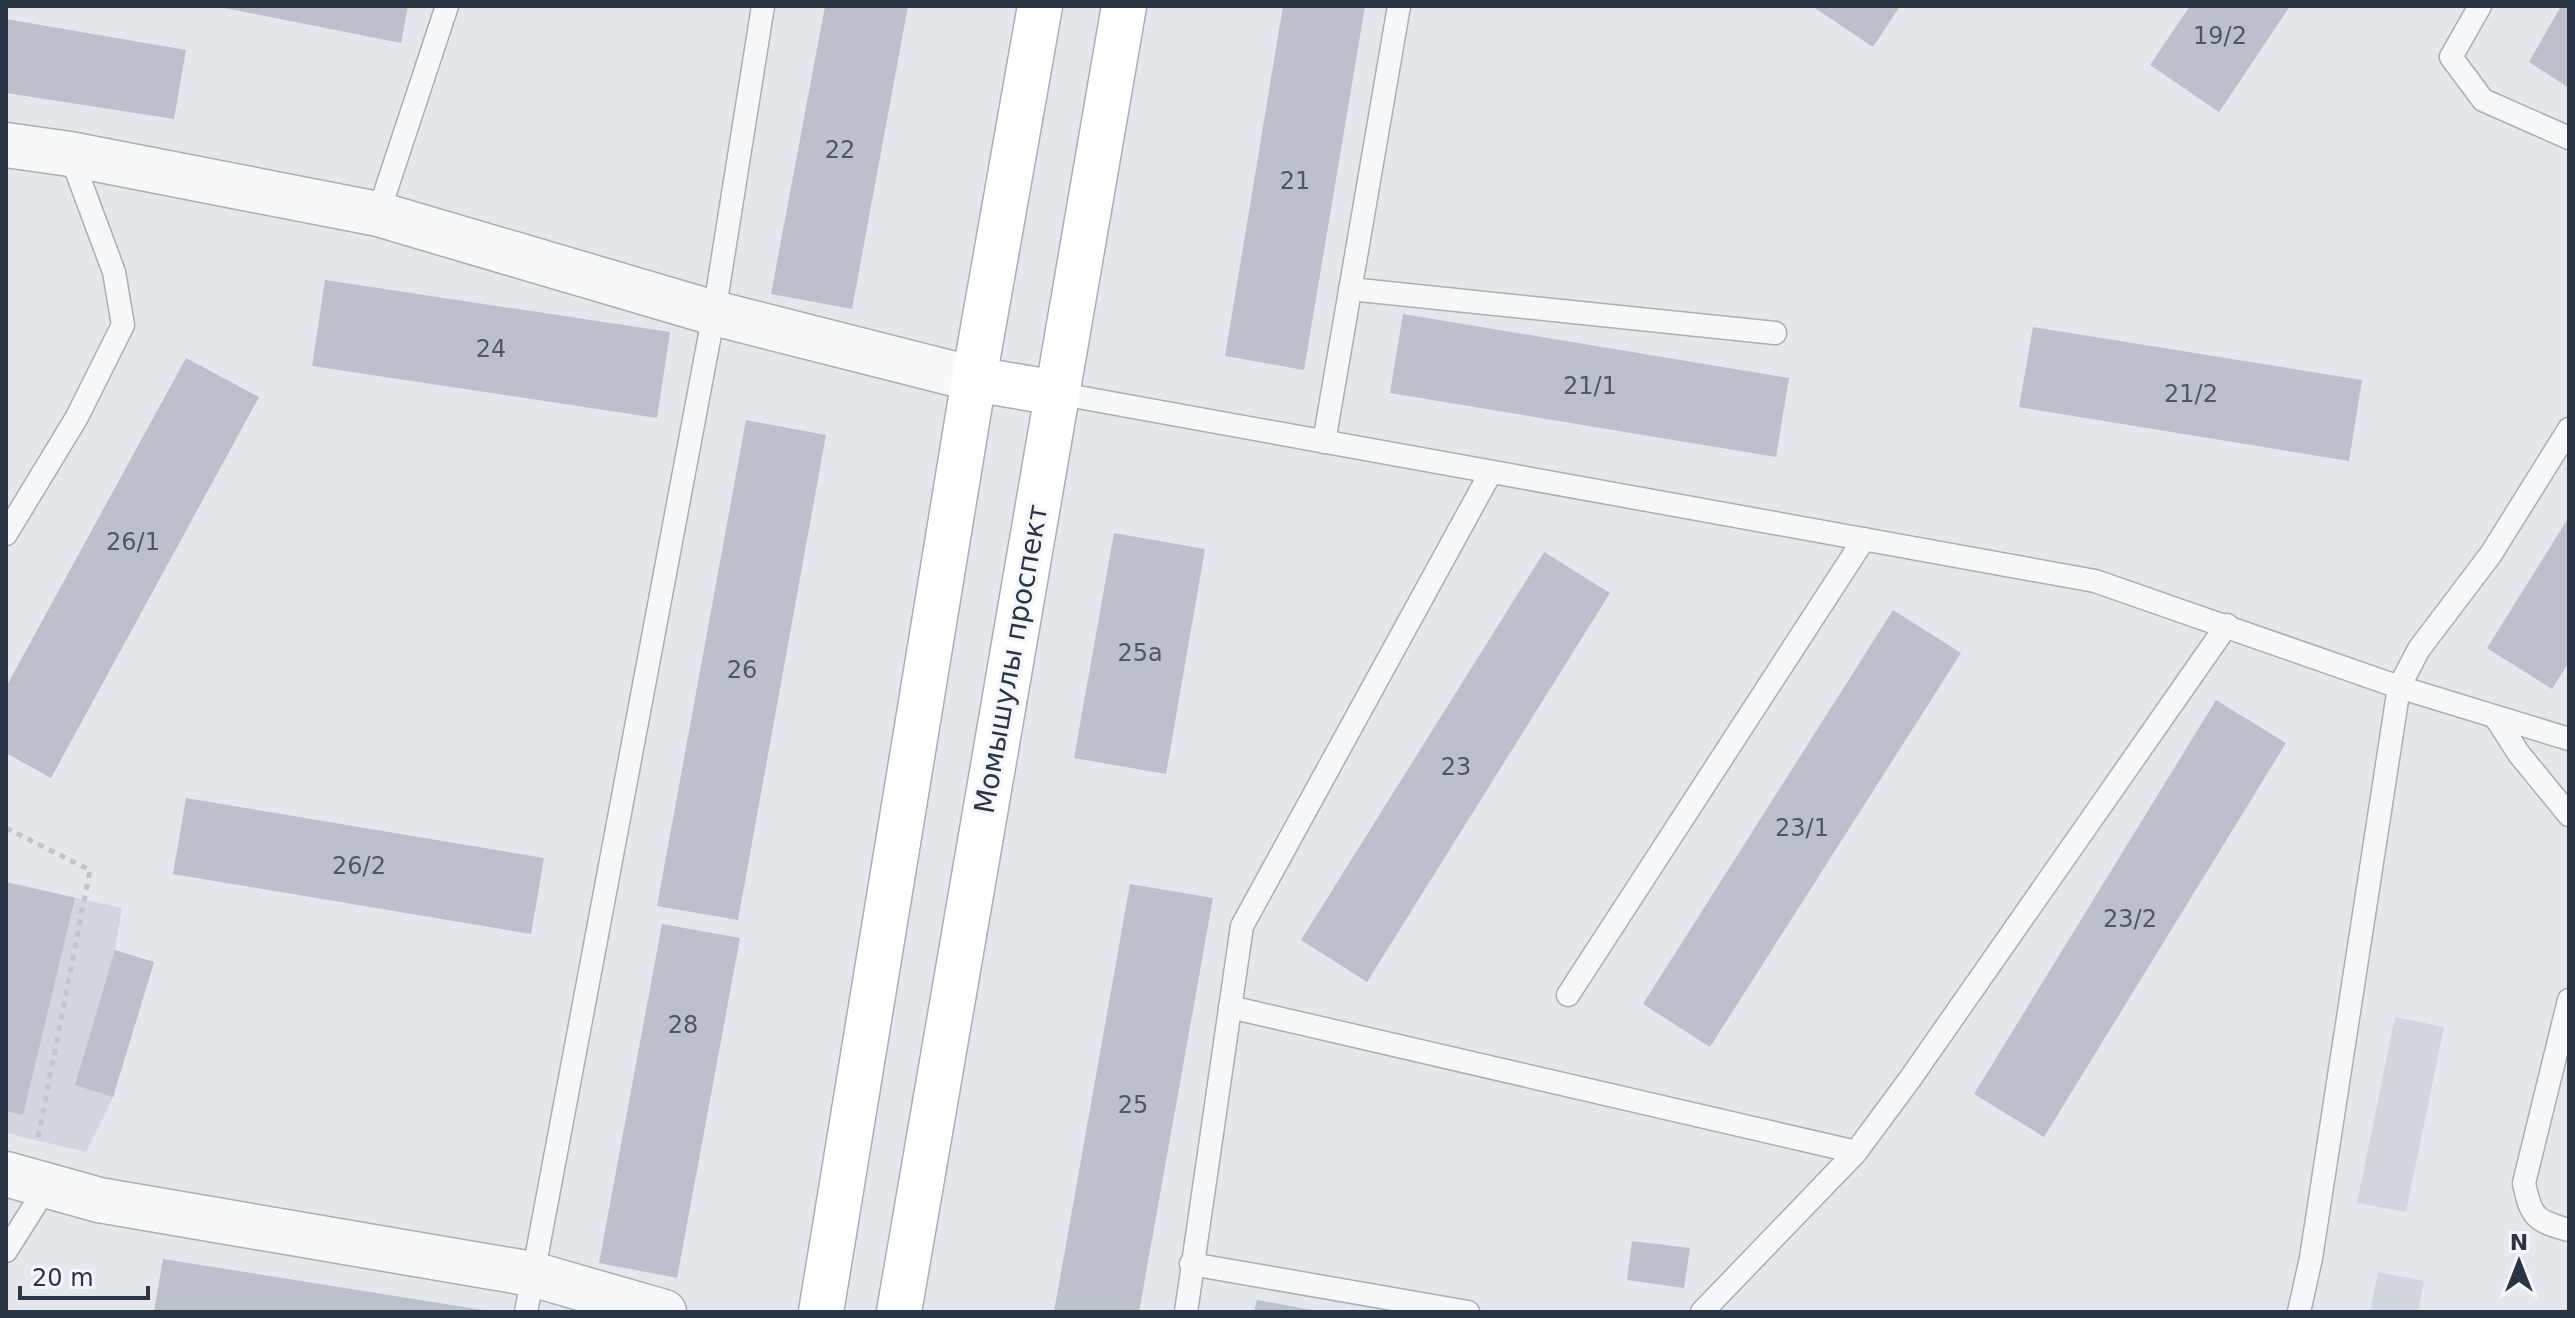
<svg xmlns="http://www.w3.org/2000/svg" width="2575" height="1318" viewBox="0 0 2575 1318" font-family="'DejaVu Sans',sans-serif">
	<rect width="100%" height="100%" fill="#e4e7ec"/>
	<!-- built -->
	<g fill="#d2d6de">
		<path d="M6,882L122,908L115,950L154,962L113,1097L86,1152L6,1133Z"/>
		<path d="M2395,1017L2444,1027L2406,1212L2357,1203Z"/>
		<path d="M2378,1272L2424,1281L2418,1312H2370Z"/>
	</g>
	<!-- building -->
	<g fill="#bbc0ca">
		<path d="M215,6H408L401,43Z"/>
		<path d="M825,6H908L852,309L771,294Z"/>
		<path d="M1283,6H1365L1304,370L1225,356Z"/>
		<path d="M1812,6H1900L1873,47Z"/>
		<path d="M2190,6H2290L2219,112L2150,65Z"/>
		<path d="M2561,6H2569V88L2529,62Z"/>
		<path d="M6,19L186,50L174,119L6,93Z"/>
		<path d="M325,280L670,332L657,418L312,366Z"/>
		<path d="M1403,314L1789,378L1776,457L1390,393Z"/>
		<path d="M2033,327L2362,380L2349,461L2019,407Z"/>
		<path d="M186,358L259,397L51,778L6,753V687Z"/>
		<path d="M746,420L826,435L738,920L657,906Z"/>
		<path d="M2569,517V662L2552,689L2487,648Z"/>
		<path d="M1114,533L1205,549L1166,774L1074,758Z"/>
		<path d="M1544,552L1610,593L1367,982L1301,940Z"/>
		<path d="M1893,610L1961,653L1710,1047L1643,1004Z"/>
		<path d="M2216,700L2286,743L2044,1137L1974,1094Z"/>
		<path d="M186,798L544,858L531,934L173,874Z"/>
		<path d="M6,882L75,898L23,1115L6,1111Z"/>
		<path d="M1130,884L1213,898L1139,1312H1054Z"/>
		<path d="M662,924L740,938L677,1278L599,1263Z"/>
		<path d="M115,950L154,962L113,1097L75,1085Z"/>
		<path d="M1632,1241L1690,1248L1684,1288L1627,1280Z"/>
		<path d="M163,1259L483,1310V1312H154Z"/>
		<path d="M1257,1300L1312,1310V1312H1254Z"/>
	</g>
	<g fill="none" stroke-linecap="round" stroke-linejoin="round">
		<!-- lane casing -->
		<g stroke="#a9aeb7" stroke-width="25">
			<g id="lane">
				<path d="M2480,6L2451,57L2483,100L2569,138"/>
				<path d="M378,214L447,6"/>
				<path d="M1350,289L1775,333"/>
				<path d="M1056,393L2095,581L2399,687L2419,649L2491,554L2569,429"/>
				<path d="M1324,442L1399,6"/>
				<path d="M6,534L77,417L123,325L114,272L70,154"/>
				<path d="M2496,718L2519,754L2569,815"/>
				<path d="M1568,995L1864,539"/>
				<path d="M2569,1000L2524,1183C2531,1217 2535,1221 2569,1230"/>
				<path d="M1230,1007L1856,1152"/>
				<path d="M6,1251L47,1186"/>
				<path d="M1191,1264L1468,1312"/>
				<path d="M526,1312L714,313L763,6"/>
				<path d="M1186,1312L1242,926L1491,472"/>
				<path d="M1702,1312L1856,1152L1910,1079L2227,625"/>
				<path d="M2299,1312L2311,1258L2399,687L2569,739"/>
			</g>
		</g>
		<!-- street casing -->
		<g stroke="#a9aeb7" stroke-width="47">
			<g id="street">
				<path d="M6,145L70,154L378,214L714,313L974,379"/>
				<path d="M6,1174L99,1200L532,1274L664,1312"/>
			</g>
		</g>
		<!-- secondary casing -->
		<g stroke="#a9aeb7" stroke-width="47">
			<g id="secondary">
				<path d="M974,379L1056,393"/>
				<path d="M821,1312L974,379L1040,6"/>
				<path d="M899,1312L1124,6"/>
			</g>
		</g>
		<!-- path -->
		<path stroke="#c2c5cb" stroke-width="5" stroke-dasharray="6 6" stroke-linecap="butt" d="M6,828L90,870L38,1138"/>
		<!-- lane -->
		<use href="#lane" stroke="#f7f8fa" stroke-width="22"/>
		<!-- street -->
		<use href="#street" stroke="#f7f8fa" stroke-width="44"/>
		<!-- secondary -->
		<use href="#secondary" stroke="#fff" stroke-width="44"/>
	</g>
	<g text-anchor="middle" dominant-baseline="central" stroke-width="7" stroke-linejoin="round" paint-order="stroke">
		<!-- number labels -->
		<g font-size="24" fill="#4f5766">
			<text x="2220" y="36">19/2</text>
			<text x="840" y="150">22</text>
			<text x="1295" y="181">21</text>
			<text x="491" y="349">24</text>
			<text x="1590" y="386">21/1</text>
			<text x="2191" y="394">21/2</text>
			<text x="133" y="542">26/1</text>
			<text x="1140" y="653">25а</text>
			<text x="742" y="670">26</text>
			<text x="1456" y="767">23</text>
			<text x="1802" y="828">23/1</text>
			<text x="359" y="866">26/2</text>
			<text x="2130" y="919">23/2</text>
			<text x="683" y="1025">28</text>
			<text x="1133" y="1105">25</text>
		</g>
		<!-- street labels -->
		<g font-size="28" fill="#2b3445" stroke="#f4f6f9">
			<text transform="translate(1011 659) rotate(-80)">Момышулы проспект</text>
		</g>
	</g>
	<!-- border -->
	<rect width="2575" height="1318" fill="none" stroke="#2b3445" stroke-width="16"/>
	<!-- north arrow -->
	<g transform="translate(2519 1262)" stroke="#f4f6f9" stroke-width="6" paint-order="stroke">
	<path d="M0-6L14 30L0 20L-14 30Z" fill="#2b3445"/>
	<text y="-12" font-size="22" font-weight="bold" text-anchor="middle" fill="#2b3445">N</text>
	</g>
	<!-- scale -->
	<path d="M20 1286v12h128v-12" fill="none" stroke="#2b3445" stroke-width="4"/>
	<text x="32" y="1286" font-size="24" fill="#2b3445" stroke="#f4f6f9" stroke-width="6" paint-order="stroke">20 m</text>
</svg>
